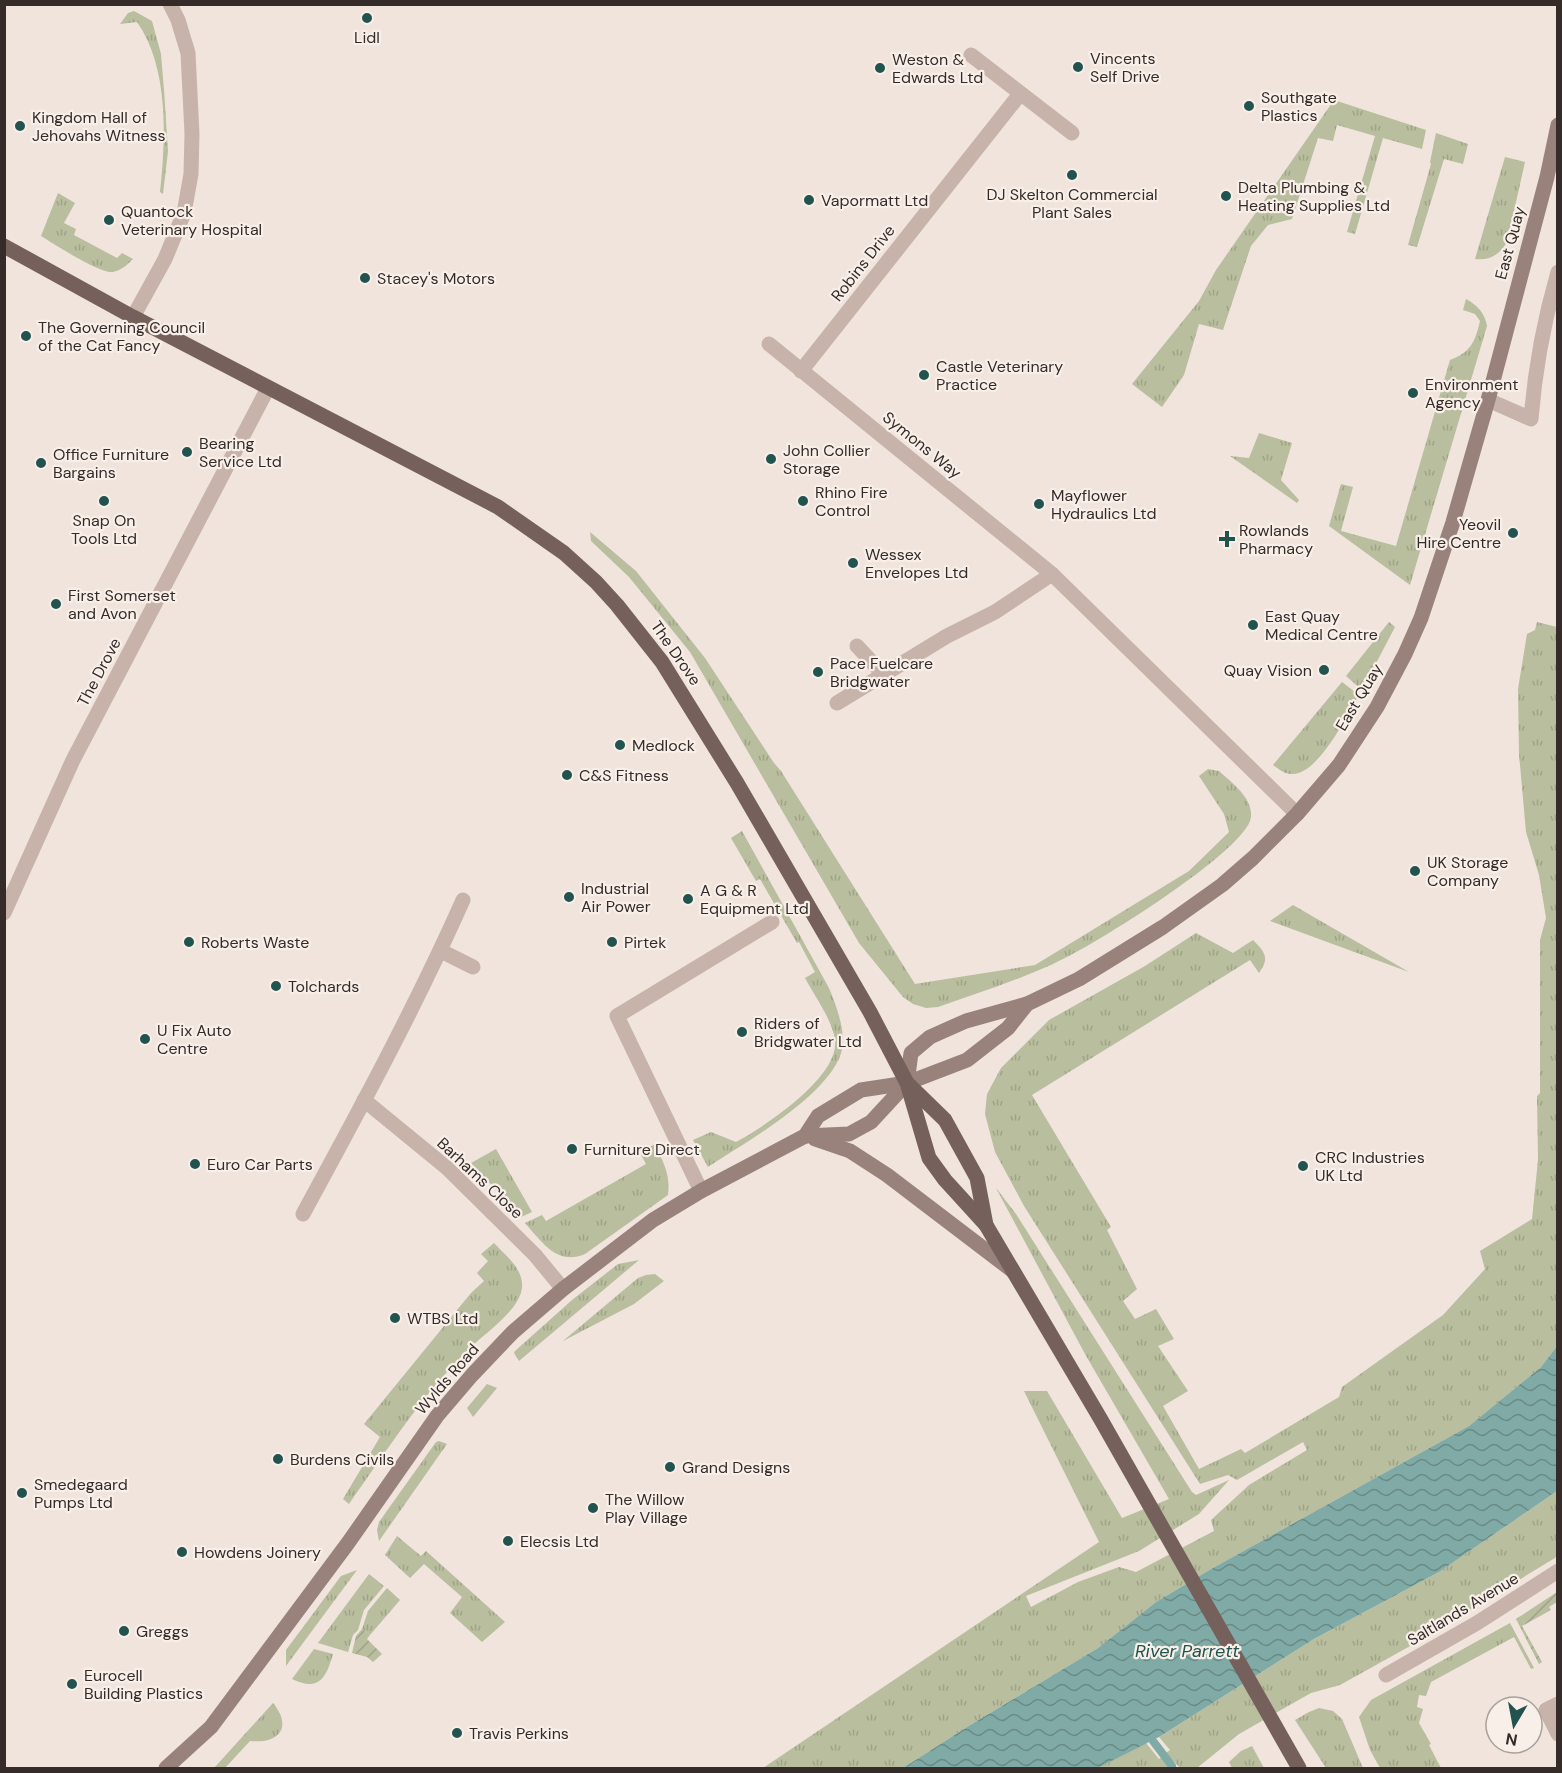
<svg xmlns="http://www.w3.org/2000/svg" width="1562" height="1773" viewBox="0 0 1562 1773" font-family="'DM Sans',sans-serif">
	<defs>
		<pattern id="grass-tufts" width="24" height="20" patternUnits="userSpaceOnUse" patternTransform="scale(1.5)"><rect width="24" height="20" fill="#b8be9e"/><path d="M3 7l-1-3M5 7V3M7 7l1-3M15 17l-1-3M17 17v-4M19 17l1-3" fill="none" stroke="#9fa388"/></pattern>
		<pattern id="garden-furrows" width="10" height="10" patternUnits="userSpaceOnUse" patternTransform="scale(1.5)"><rect width="10" height="10" fill="#b8be9e"/><path d="M-1 1l2-2M0 10L10 0M9 11l2-2" fill="none" stroke="#9fa388"/></pattern>
		<pattern id="water-waves" width="16" height="10" patternUnits="userSpaceOnUse" patternTransform="scale(1.5)"><rect width="16" height="10" fill="#7faaa5"/><path d="M0 5q4-4 8 0t8 0" fill="none" stroke="#698b86"/></pattern>
	</defs>
	<rect width="100%" height="100%" fill="#f0e4dd"/>
	<!-- grass -->
	<g fill="url(#grass-tufts)">
		<path d="M134,11L152,21L161,54L164,90L168,151L163,194L160,192C166,140 169,67 137,22L120,24L128,13Z"/>
		<path d="M1334,100L1426,130L1422,149L1383,138L1355,234L1347,232L1375,136L1337,125L1333,141L1318,138L1292,219L1268,225L1251,246L1223,330L1199,324L1184,375L1162,407L1132,384L1199,301L1216,270Z"/>
		<path d="M1436,133L1468,144L1463,164L1444,159L1417,247L1408,245L1431,164L1430,162Z"/>
		<path d="M1505,157L1525,162L1507,242C1500,254 1490,261 1475,259Z"/>
		<path d="M58,193L75,203L64,223L76,229L74,235L117,258L122,253L133,259C127,265 122,270 113,272C100,274 54,244 41,236Z"/>
		<path d="M1466,299C1477,305 1485,313 1487,326L1410,585L1329,526L1341,484L1353,487L1341,531L1396,546L1450,360C1471,352 1475,342 1480,321L1475,314L1463,310Z"/>
		<path d="M1259,433L1292,443L1281,480L1299,500L1297,503L1230,456L1249,458Z"/>
		<path d="M590,532L636,571L705,658L774,763L781,771L915,984L1035,965L1189,871L1229,832L1224,814L1199,776L1208,769L1219,771C1232,783 1253,798 1251,817C1248,850 1091,947 1057,962C1019,980 978,993 938,1007L926,1008L913,1004L903,997L859,943L690,652L629,577L591,541Z"/>
		<path d="M1389,622L1395,627L1362,690L1346,676Z"/>
		<path d="M1537,622L1557,627V1346L1541,1367L1469,1426L1211,1569L1156,1602L1098,1648L967,1727L903,1768H763L1099,1542L1024,1391H1047L1122,1518L1169,1499L1085,1354L996,1188L1016,1214L1192,1492L1196,1495L1229,1480L1199,1514L1139,1551L1026,1596L1031,1607L1078,1582L1119,1567L1136,1572L1214,1531L1211,1520L1249,1485L1307,1450L1303,1442L1237,1480L1228,1475L1200,1484L1024,1206L995,1152L985,1114L987,1094L1001,1068L1049,1020L1145,966L1196,933L1233,953L1253,940C1265,952 1270,958 1259,973L1250,960L1032,1095L1111,1227L1107,1230L1137,1289L1123,1301L1135,1319L1156,1309L1174,1339L1158,1346L1188,1391L1163,1406L1199,1469L1241,1449L1245,1453L1339,1397L1342,1387L1443,1315L1485,1269L1480,1251L1532,1219L1538,1160L1537,1096L1540,1093V940L1546,918L1539,875L1526,832L1519,754L1518,689L1527,634L1535,630Z"/>
		<path d="M1342,682L1359,695C1347,716 1319,772 1294,774C1285,775 1279,769 1273,765Z"/>
		<path d="M742,831L829,988C836,1005 843,1024 843,1042C842,1089 744,1143 708,1167L693,1140L711,1132L736,1142C764,1127 840,1077 835,1040C832,1019 815,997 805,978L815,972L799,942L797,943L760,879L756,881L731,838Z"/>
		<path d="M1293,905L1409,972L1270,921Z"/>
		<path d="M655,1144C663,1162 671,1175 668,1195L585,1254C557,1266 542,1242 525,1223L542,1215L546,1221L646,1164L640,1153Z"/>
		<path d="M496,1149L532,1212L521,1217L471,1163Z"/>
		<path d="M494,1243C505,1255 524,1269 522,1288C519,1311 485,1333 469,1349C424,1392 385,1453 349,1504L343,1499L380,1437L364,1424L471,1293L484,1281L477,1273L488,1261L481,1254Z"/>
		<path d="M639,1260L519,1361L514,1353L515,1351L572,1300L618,1264Z"/>
		<path d="M655,1274L664,1281L634,1304L563,1341L638,1278L646,1275Z"/>
		<path d="M487,1384L497,1388L473,1417L467,1408Z"/>
		<path d="M439,1441L447,1444L379,1541L377,1530L379,1522L436,1442Z"/>
		<path d="M1557,1491V1555L1555,1558L1412,1645L1340,1685L1311,1693L1239,1734L1197,1768H1180L1166,1753L1170,1750L1159,1737L1314,1639L1439,1572Z"/>
		<path d="M397,1536L421,1556L426,1551L505,1622L482,1642L450,1613L462,1597L424,1564L410,1578L385,1555Z"/>
		<path d="M357,1570L286,1666V1650L341,1576Z"/>
		<path d="M369,1574L384,1586L364,1610L358,1630L353,1635L348,1652L318,1643Z"/>
		<path d="M387,1588L400,1600L370,1635L362,1629L368,1611Z"/>
		<path d="M1510,1623L1534,1668L1531,1669L1514,1637L1431,1682L1426,1696L1419,1695L1417,1707L1423,1709L1419,1723L1431,1744L1429,1745L1441,1768H1380L1370,1750L1359,1717L1371,1700Z"/>
		<path d="M314,1649L333,1654C326,1678 319,1692 292,1679Z"/>
		<path d="M273,1703C293,1727 279,1744 250,1741L225,1768H214Z"/>
		<path d="M1319,1708L1333,1711L1342,1719L1363,1768H1326L1295,1720L1309,1712Z"/>
		<path d="M1146,1743L1159,1759L1162,1757L1171,1768H1098Z"/>
		<path d="M1252,1746L1264,1768H1232L1229,1762L1241,1751Z"/>
	</g>
	<!-- garden -->
	<g fill="url(#garden-furrows)">
		<path d="M1557,1592V1602L1549,1607L1551,1610L1522,1626L1542,1662L1539,1664L1516,1619Z"/>
		<path d="M362,1629L370,1635L367,1639L382,1654L373,1662L367,1657L352,1653L356,1636Z"/>
	</g>
	<!-- water -->
	<path fill="url(#water-waves)" d="M1557,1346V1491L1439,1572L1314,1639L1159,1737L1098,1768H903L967,1727L1098,1648L1156,1602L1211,1569L1469,1426L1541,1367Z"/>
	<g fill="none" stroke-linecap="round" stroke-linejoin="round">
		<!-- stream -->
		<path stroke="#7faaa5" stroke-width="8" d="M1153,1741L1172,1766"/>
		<!-- street -->
		<g stroke="#c7b3aa" stroke-width="15">
			<path d="M971,55L1072,133"/>
			<path d="M133,317L165,259L184,213L191,174L192,134L188,53L178,20L170,4"/>
			<path d="M769,344L1052,574L1297,814"/>
			<path d="M801,371L1020,94"/>
			<path d="M1488,400L1531,419C1535,369 1544,320 1558,272"/>
			<path d="M857,646L883,674"/>
			<path d="M837,703L947,636L995,612L1052,574"/>
			<path d="M4,913L73,760L268,388"/>
			<path d="M441,951L473,967"/>
			<path d="M364,1100L447,1168L535,1255L563,1289"/>
			<path d="M701,1191L617,1016L772,922"/>
			<path d="M303,1214C359,1111 415,1008 463,900"/>
			<path d="M1386,1675L1477,1623L1558,1571"/>
			<path d="M1558,1704L1546,1710L1558,1734"/>
		</g>
		<!-- secondary -->
		<g stroke="#9a827c" stroke-width="15">
			<path d="M805,1136L849,1134L871,1122L907,1083L911,1053L930,1037L966,1021L1027,1004"/>
			<path d="M815,1139L850,1151L887,1175L1013,1271"/>
			<path d="M166,1768L211,1727L348,1543L437,1416L472,1375L513,1332L563,1289L653,1220L701,1191L805,1136L818,1116L861,1090L907,1083L967,1060L1008,1028L1027,1004L1079,979L1163,927L1222,885L1253,858L1297,814L1339,765L1377,707L1405,654L1421,618L1453,522L1488,400L1547,177L1558,125"/>
		</g>
		<!-- primary -->
		<g stroke="#76605b" stroke-width="15">
			<path d="M4,246L133,317L498,507L564,553L596,582L617,605L662,662L737,783L870,1012L907,1083L929,1158L945,1180L986,1225L1100,1418L1299,1768"/>
			<path d="M908,1084L945,1120L977,1178L986,1225"/>
		</g>
	</g>
	<!-- markers -->
	<g fill="#22534e" stroke="#f8efe9" stroke-width="2">
		<circle cx="367" cy="18" r="6"/>
		<circle cx="1078" cy="67" r="6"/>
		<circle cx="880" cy="68" r="6"/>
		<circle cx="1249" cy="106" r="6"/>
		<circle cx="20" cy="126" r="6"/>
		<circle cx="1072" cy="175" r="6"/>
		<circle cx="1226" cy="196" r="6"/>
		<circle cx="809" cy="200" r="6"/>
		<circle cx="109" cy="220" r="6"/>
		<circle cx="365" cy="278" r="6"/>
		<circle cx="26" cy="336" r="6"/>
		<circle cx="924" cy="375" r="6"/>
		<circle cx="1413" cy="393" r="6"/>
		<circle cx="187" cy="452" r="6"/>
		<circle cx="771" cy="459" r="6"/>
		<circle cx="41" cy="463" r="6"/>
		<circle cx="104" cy="501" r="6"/>
		<circle cx="803" cy="501" r="6"/>
		<circle cx="1039" cy="504" r="6"/>
		<circle cx="1513" cy="533" r="6"/>
		<path d="M1224 530h6v6h6v6h-6v6h-6v-6h-6v-6h6z"/>
		<circle cx="853" cy="563" r="6"/>
		<circle cx="56" cy="604" r="6"/>
		<circle cx="1253" cy="625" r="6"/>
		<circle cx="1324" cy="670" r="6"/>
		<circle cx="818" cy="672" r="6"/>
		<circle cx="620" cy="745" r="6"/>
		<circle cx="567" cy="775" r="6"/>
		<circle cx="1415" cy="871" r="6"/>
		<circle cx="569" cy="897" r="6"/>
		<circle cx="688" cy="899" r="6"/>
		<circle cx="189" cy="942" r="6"/>
		<circle cx="612" cy="942" r="6"/>
		<circle cx="276" cy="986" r="6"/>
		<circle cx="742" cy="1032" r="6"/>
		<circle cx="145" cy="1039" r="6"/>
		<circle cx="572" cy="1149" r="6"/>
		<circle cx="195" cy="1164" r="6"/>
		<circle cx="1303" cy="1166" r="6"/>
		<circle cx="395" cy="1318" r="6"/>
		<circle cx="278" cy="1459" r="6"/>
		<circle cx="670" cy="1467" r="6"/>
		<circle cx="22" cy="1493" r="6"/>
		<circle cx="593" cy="1508" r="6"/>
		<circle cx="508" cy="1541" r="6"/>
		<circle cx="182" cy="1552" r="6"/>
		<circle cx="124" cy="1631" r="6"/>
		<circle cx="72" cy="1684" r="6"/>
		<circle cx="457" cy="1733" r="6"/>
	</g>
	<g text-anchor="middle" dominant-baseline="central" stroke-width="4.5" stroke-linejoin="round" paint-order="stroke">
		<!-- poi labels -->
		<g font-size="16" fill="#352b29" stroke="#f8efe9" text-anchor="start">
			<text x="367" y="37" text-anchor="middle">Lidl</text>
			<text x="1090" y="58">Vincents<tspan x="1090" dy="18">Self Drive</tspan></text>
			<text x="892" y="59">Weston &amp;<tspan x="892" dy="18">Edwards Ltd</tspan></text>
			<text x="1261" y="97">Southgate<tspan x="1261" dy="18">Plastics</tspan></text>
			<text x="32" y="117">Kingdom Hall of<tspan x="32" dy="18">Jehovahs Witness</tspan></text>
			<text x="1238" y="187">Delta Plumbing &amp;<tspan x="1238" dy="18">Heating Supplies Ltd</tspan></text>
			<text x="1072" y="194" text-anchor="middle">DJ Skelton Commercial<tspan x="1072" dy="18">Plant Sales</tspan></text>
			<text x="821" y="200">Vapormatt Ltd</text>
			<text x="121" y="211">Quantock<tspan x="121" dy="18">Veterinary Hospital</tspan></text>
			<text x="377" y="278">Stacey's Motors</text>
			<text x="38" y="327">The Governing Council<tspan x="38" dy="18">of the Cat Fancy</tspan></text>
			<text x="936" y="366">Castle Veterinary<tspan x="936" dy="18">Practice</tspan></text>
			<text x="1425" y="384">Environment<tspan x="1425" dy="18">Agency</tspan></text>
			<text x="199" y="443">Bearing<tspan x="199" dy="18">Service Ltd</tspan></text>
			<text x="783" y="450">John Collier<tspan x="783" dy="18">Storage</tspan></text>
			<text x="53" y="454">Office Furniture<tspan x="53" dy="18">Bargains</tspan></text>
			<text x="815" y="492">Rhino Fire<tspan x="815" dy="18">Control</tspan></text>
			<text x="1051" y="495">Mayflower<tspan x="1051" dy="18">Hydraulics Ltd</tspan></text>
			<text x="104" y="520" text-anchor="middle">Snap On<tspan x="104" dy="18">Tools Ltd</tspan></text>
			<text x="1501" y="524" text-anchor="end">Yeovil<tspan x="1501" dy="18">Hire Centre</tspan></text>
			<text x="1239" y="530">Rowlands<tspan x="1239" dy="18">Pharmacy</tspan></text>
			<text x="865" y="554">Wessex<tspan x="865" dy="18">Envelopes Ltd</tspan></text>
			<text x="68" y="595">First Somerset<tspan x="68" dy="18">and Avon</tspan></text>
			<text x="1265" y="616">East Quay<tspan x="1265" dy="18">Medical Centre</tspan></text>
			<text x="830" y="663">Pace Fuelcare<tspan x="830" dy="18">Bridgwater</tspan></text>
			<text x="1312" y="670" text-anchor="end">Quay Vision</text>
			<text x="632" y="745">Medlock</text>
			<text x="579" y="775">C&amp;S Fitness</text>
			<text x="1427" y="862">UK Storage<tspan x="1427" dy="18">Company</tspan></text>
			<text x="581" y="888">Industrial<tspan x="581" dy="18">Air Power</tspan></text>
			<text x="700" y="890">A G &amp; R<tspan x="700" dy="18">Equipment Ltd</tspan></text>
			<text x="201" y="942">Roberts Waste</text>
			<text x="624" y="942">Pirtek</text>
			<text x="288" y="986">Tolchards</text>
			<text x="754" y="1023">Riders of<tspan x="754" dy="18">Bridgwater Ltd</tspan></text>
			<text x="157" y="1030">U Fix Auto<tspan x="157" dy="18">Centre</tspan></text>
			<text x="584" y="1149">Furniture Direct</text>
			<text x="1315" y="1157">CRC Industries<tspan x="1315" dy="18">UK Ltd</tspan></text>
			<text x="207" y="1164">Euro Car Parts</text>
			<text x="407" y="1318">WTBS Ltd</text>
			<text x="290" y="1459">Burdens Civils</text>
			<text x="682" y="1467">Grand Designs</text>
			<text x="34" y="1484">Smedegaard<tspan x="34" dy="18">Pumps Ltd</tspan></text>
			<text x="605" y="1499">The Willow<tspan x="605" dy="18">Play Village</tspan></text>
			<text x="520" y="1541">Elecsis Ltd</text>
			<text x="194" y="1552">Howdens Joinery</text>
			<text x="136" y="1631">Greggs</text>
			<text x="84" y="1675">Eurocell<tspan x="84" dy="18">Building Plastics</tspan></text>
			<text x="469" y="1733">Travis Perkins</text>
		</g>
		<!-- street labels -->
		<g font-size="16" fill="#352b29" stroke="#f8efe9">
			<text transform="translate(1510 243) rotate(-75)">East Quay</text>
			<text transform="translate(863 263) rotate(-52)">Robins Drive</text>
			<text transform="translate(922 445) rotate(39)">Symons Way</text>
			<text transform="translate(676 653) rotate(55)">The Drove</text>
			<text transform="translate(99 672) rotate(-62)">The Drove</text>
			<text transform="translate(1359 697) rotate(-59)">East Quay</text>
			<text transform="translate(480 1178) rotate(43)">Barhams Close</text>
			<text transform="translate(447 1379) rotate(-49)">Wylds Road</text>
			<text transform="translate(1463 1609) rotate(-31)">Saltlands Avenue</text>
		</g>
		<!-- water labels -->
		<g font-size="18" font-style="italic" fill="#22534e" stroke="#f8efe9">
			<text x="1187" y="1651">River Parrett</text>
		</g>
	</g>
	<!-- border -->
	<rect width="1562" height="1773" fill="none" stroke="#352b29" stroke-width="12"/>
	<!-- north arrow -->
	<g transform="translate(1514 1725) rotate(190)"><circle r="28" fill="#f8efe9" stroke="#aaa19c" stroke-width="1.5"/>
	<path d="M0-4.5L10 22L0 15L-10 22Z" fill="#22534e"/>
	<text y="-9" font-size="16" font-weight="bold" text-anchor="middle" fill="#352b29">N</text>
	</g>
</svg>
